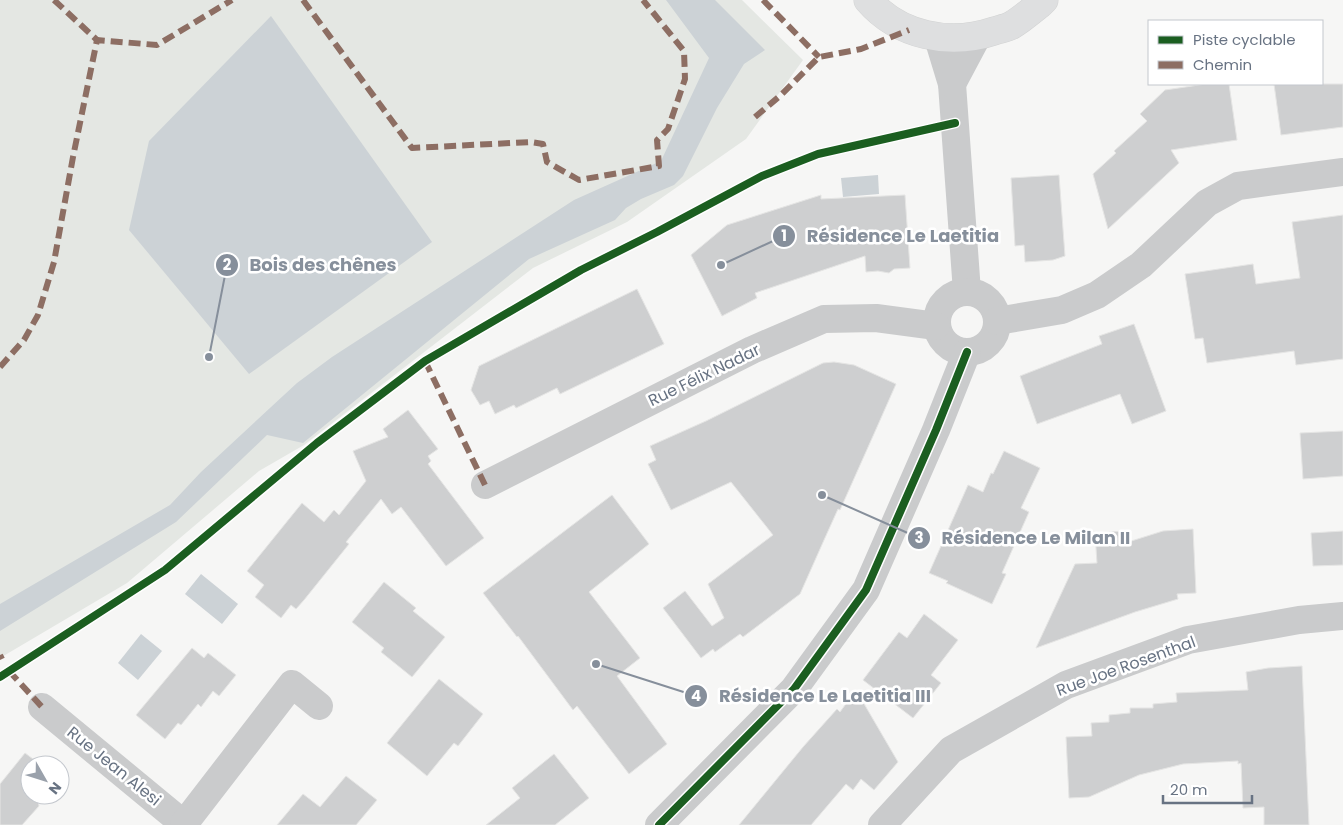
<svg xmlns="http://www.w3.org/2000/svg" width="1343" height="825" viewBox="0 0 1343 825" font-family="Poppins,sans-serif">
	<rect width="100%" height="100%" fill="#f6f6f5"/>
	<!-- green -->
	<path fill="#e4e7e3" d="M0,0H742L803,60L746,139L627,222L533,268L304,445L259,471L127,583L0,658Z"/>
	<!-- water -->
	<g fill="#ccd2d6">
		<path d="M666,0H715L765,50L744,64L717,108L683,176L674,185L641,199L626,208L615,220L529,259L303,443L267,435L176,522L0,631V604L170,505L201,472L297,383L332,357L574,200L661,161L709,58Z"/>
		<path d="M271,16L432,242L249,374L129,230L149,141Z"/>
		<path d="M878,175L879,194L843,197L841,178Z"/>
		<path d="M201,574L238,604L222,624L185,594Z"/>
		<path d="M141,634L162,651L138,680L118,663Z"/>
	</g>
	<!-- building -->
	<g fill="#cecfd0" stroke="#e5e5e4">
		<path d="M1206,84H1229L1237,140L1171,150L1179,163L1108,229L1093,174L1116,153L1114,151L1147,121L1140,114L1165,90Z"/>
		<path d="M1274,84H1343V127L1281,135Z"/>
		<path d="M1059,175L1065,256L1053,260L1025,262L1024,245L1015,246L1011,178Z"/>
		<path d="M821,195V199L905,195L910,268L894,269L889,273L878,271L866,272L865,256L755,293L757,298L722,316L691,255L727,225Z"/>
		<path d="M1343,215V359L1296,365L1294,351L1207,363L1203,338L1195,339L1185,274L1253,264L1256,284L1300,278L1292,222Z"/>
		<path d="M637,289L664,344L560,394L557,388L516,408L514,405L495,414L489,401L480,405L471,390L479,366Z"/>
		<path d="M1134,324L1166,411L1132,424L1120,394L1037,424L1020,376L1102,344L1099,336Z"/>
		<path d="M834,362L854,365L896,384L873,436L840,510L838,509L824,540L800,594L743,637L740,634L715,652L713,649L701,658L663,608L685,591L712,626L724,618L708,584L773,535L731,482L671,510L648,464L656,460L650,446L706,421L823,363Z"/>
		<path d="M408,410L438,449L428,456L431,461L428,464L484,538L446,566L401,507L392,514L381,499L346,542L349,544L304,600L296,609L291,605L281,618L255,597L264,585L247,571L302,503L324,522L334,510L339,515L366,481L353,451L388,437L383,429Z"/>
		<path d="M1343,431V476L1303,479L1300,433Z"/>
		<path d="M1004,451L1040,468L1021,508L1029,512L1002,573L1006,574L992,604L946,583L948,581L929,573L968,485L983,492L991,473L993,474Z"/>
		<path d="M612,495L649,544L589,592L640,658L617,676L667,744L629,774L577,706L573,710L518,636L517,637L483,593Z"/>
		<path d="M1193,529L1196,593L1177,594L1178,599L1135,612L1036,648L1075,564L1097,563L1095,533L1125,531V543L1163,531Z"/>
		<path d="M1343,531V565L1313,566L1311,533Z"/>
		<path d="M384,582L416,608L413,611L445,637L412,677L381,652L384,648L352,622Z"/>
		<path d="M924,614L958,640L931,675L941,683L913,718L863,680L899,632L907,638Z"/>
		<path d="M192,648L204,658L208,653L236,675L219,696L213,691L201,707L198,704L181,725L178,723L165,739L136,715Z"/>
		<path d="M1302,666L1309,825H1264V807L1243,808L1241,763L1238,764V761L1183,764L1139,775L1089,797L1069,798L1066,737L1092,736L1091,723L1109,722V715L1130,713V708H1153V704L1177,702L1176,693L1248,690L1246,672L1268,668Z"/>
		<path d="M439,679L483,714L458,746L454,743L427,776L387,743Z"/>
		<path d="M856,690L898,762L874,790L861,779L853,790L846,784L811,825H739L803,747L837,709L840,712Z"/>
		<path d="M25,753L41,765H30V795H42L38,801L39,806L22,825H0V784Z"/>
		<path d="M554,754L589,798L555,825H486L520,798L512,788Z"/>
		<path d="M346,776L377,800L356,825H277L303,794L320,807Z"/>
	</g>
	<g fill="none" stroke-linecap="round" stroke-linejoin="round">
		<!-- major casing -->
		<g stroke="#d2d3d3" stroke-width="29">
			<path id="major" d="M868,0C899,36 950,46 994,31C1000,29 1007,28 1012,25C1022,19 1031,11 1040,4L1044,0"/>
		</g>
		<!-- minor -->
		<g stroke="#cacbcc" stroke-width="28">
			<path d="M938,38L952,84L967,292"/>
			<path d="M952,84L977,37"/>
			<circle cx="967" cy="322" r="30"/>
			<path d="M997,321L1062,310L1097,295L1141,265L1207,203L1238,186L1343,172"/>
			<path d="M485,485L752,350L824,319L876,318L936,326"/>
			<path d="M42,707L185,825"/>
			<path d="M184,824L292,684L319,706"/>
			<path d="M659,825L794,689L866,590L936,430L967,352"/>
			<path d="M882,825L951,750L1066,685L1188,640L1299,620L1343,616"/>
		</g>
		<!-- major -->
		<use href="#major" stroke="#dedfe0" stroke-width="28"/>
		<!-- quiet -->
		<g stroke="#8d6e63" stroke-width="6" stroke-dasharray="12 6" stroke-linecap="butt">
			<path d="M54,0L97,40"/>
			<path d="M303,0L412,148L531,142L543,144L547,162L579,180L659,166L657,140L668,129L685,79L684,51L643,0"/>
			<path d="M763,0L819,57"/>
			<path d="M755,117L781,95L819,57L861,49L909,30"/>
			<path d="M425,361L485,485"/>
			<path d="M0,367L24,340L38,315L54,262L73,157L97,40L157,45L232,0"/>
			<path d="M0,655L2,659"/>
			<path d="M9,671L42,707"/>
		</g>
		<!-- cycleway casing -->
		<g stroke="#fff" stroke-width="11">
			<g id="cycleway">
				<path d="M0,677L165,570L317,443L425,361L581,270L657,232L762,176L818,154L955,123"/>
				<path d="M659,825L794,689L866,590L936,430L967,352"/>
			</g>
		</g>
		<!-- cycleway -->
		<use href="#cycleway" stroke="#1b5e20" stroke-width="8"/>
	</g>
	<g text-anchor="middle" dominant-baseline="central" stroke-width="5" stroke-linejoin="round" paint-order="stroke">
		<!-- street labels -->
		<g font-size="16" fill="#687383" stroke="#fff">
			<text transform="translate(704 375) rotate(-26)">Rue Félix Nadar</text>
			<text transform="translate(1126 666) rotate(-20)">Rue Joe Rosenthal</text>
			<text transform="translate(114 766) rotate(39)">Rue Jean Alesi</text>
		</g>
	</g>
	<!-- callouts -->
	<path fill="none" stroke="#868f9b" stroke-width="2" d="M721 265L784 236M209 357L227 265M822 495L919 538M596 664L696 696"/>
	<g fill="#868f9b" stroke="#fff" stroke-width="2">
		<circle cx="721" cy="265" r="5"/>
		<circle cx="209" cy="357" r="5"/>
		<circle cx="822" cy="495" r="5"/>
		<circle cx="596" cy="664" r="5"/>
		<circle cx="784" cy="236" r="12"/>
		<circle cx="227" cy="265" r="12"/>
		<circle cx="919" cy="538" r="12"/>
		<circle cx="696" cy="696" r="12"/>
	</g>
	<g font-size="15" text-anchor="middle" font-weight="bold" fill="#fff">
		<text x="784" y="241">1</text>
		<text x="227" y="270">2</text>
		<text x="919" y="543">3</text>
		<text x="696" y="701">4</text>
	</g>
	<g font-size="18" text-anchor="middle" font-weight="bold" fill="#868f9b" stroke="#fff" stroke-width="5" stroke-linejoin="round" paint-order="stroke">
		<text x="903" y="242">Résidence Le Laetitia</text>
		<text x="323" y="271">Bois des chênes</text>
		<text x="1036" y="544">Résidence Le Milan II</text>
		<text x="825" y="702">Résidence Le Laetitia III</text>
	</g>
	<!-- legend -->
	<rect x="1148" y="20" width="175" height="65" fill="#ffffff" stroke="#c3c7cd"/>
	<rect x="1158" y="36" width="25" height="8" fill="#1b5e20" stroke="#c3c7cd"/>
	<text x="1193" y="45" font-size="15" fill="#687383">Piste cyclable</text>
	<rect x="1158" y="61" width="25" height="8" fill="#8d6e63" stroke="#c3c7cd"/>
	<text x="1193" y="70" font-size="15" fill="#687383">Chemin</text>
	<!-- north arrow -->
	<g transform="translate(45 780) rotate(129)"><circle r="24" fill="#ffffff" stroke="#c3c7cd"/>
	<path d="M0-4L9 19L0 12L-9 19Z" fill="#9aa1ab"/>
	<text y="-8" font-size="14" font-weight="bold" text-anchor="middle" fill="#687383">N</text>
	</g>
	<!-- scale -->
	<path d="M1163 795v8h89v-8" fill="none" stroke="#687383" stroke-width="2.5"/>
	<text x="1170" y="795" font-size="15" fill="#687383" stroke="#ffffff" stroke-width="4" paint-order="stroke">20 m</text>
</svg>
